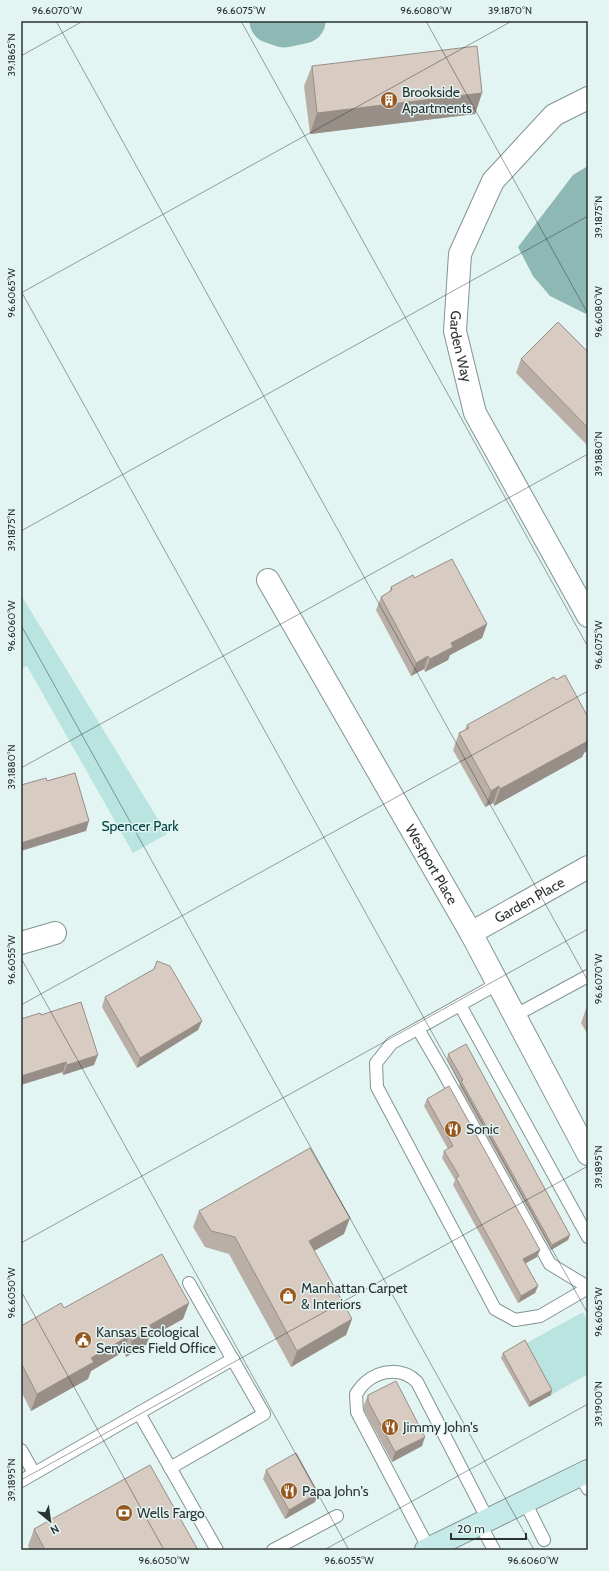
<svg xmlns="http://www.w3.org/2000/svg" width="609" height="1571" viewBox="0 0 609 1571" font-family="Cabin,sans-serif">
	<rect width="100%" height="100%" fill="#e3f5f3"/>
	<!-- park -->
	<g fill="#bae4e0">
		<path d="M21,595L167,834L133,853L27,666L21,668Z"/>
		<path d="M583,1312L588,1322V1374L551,1395L523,1345Z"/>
	</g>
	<!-- water -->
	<path fill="#8db8b4" d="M588,166V315L550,296L533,276L518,247L573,175Z"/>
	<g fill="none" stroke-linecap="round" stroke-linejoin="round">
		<!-- river -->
		<path stroke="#8db8b4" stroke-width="45" d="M272,21L284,25L303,21"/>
		<!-- service casing -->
		<g stroke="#829391" stroke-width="14">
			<g id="service">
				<path d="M497,984L392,1043L376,1063L377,1087L495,1309L515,1320L540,1316L588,1288"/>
				<path d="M460,1005L588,1237"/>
				<path d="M514,1016L588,976"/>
				<path d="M418,1029L442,1070L550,1264L588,1287"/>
				<path d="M139,1413L233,1359"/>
				<path d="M21,1450L34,1473"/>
				<path d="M170,1468L264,1414L189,1283"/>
				<path d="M580,1475L588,1489"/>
				<path d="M21,1481L139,1413L217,1550"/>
				<path d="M525,1502L544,1540"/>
				<path d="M480,1524L494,1550"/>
				<path d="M429,1549L357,1412L356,1394C359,1390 362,1385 366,1382C381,1369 403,1368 417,1382L488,1520"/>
				<path d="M273,1550L337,1516"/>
			</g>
		</g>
		<!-- minor casing -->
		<g stroke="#829391" stroke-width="24">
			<g id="minor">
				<path id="s1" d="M588,98L554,115L493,181L460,254L455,331L475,413L588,616"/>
				<path id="s2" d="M268,580L471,933L588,1154"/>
				<path id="s3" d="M471,933L588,867"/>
				<path d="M21,943L55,933"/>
			</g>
		</g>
		<!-- secondary casing -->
		<g stroke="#829391" stroke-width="24">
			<path id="secondary" d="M426,1550L588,1471"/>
		</g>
		<!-- service -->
		<use href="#service" stroke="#fff" stroke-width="12"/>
		<!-- minor -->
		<use href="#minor" stroke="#fff" stroke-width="22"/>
		<!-- secondary -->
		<use href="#secondary" stroke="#c5e9e7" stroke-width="22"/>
	</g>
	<!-- wall -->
	<g fill="#baafa7">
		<path d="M312,66L482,93L475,114L310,134L304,86Z"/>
		<path d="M588,352V446L516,373L521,359Z"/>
		<path d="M414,578L487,624L482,638L450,655L448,660L425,672L424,669L411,676L376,610L381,597L389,593L391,587Z"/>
		<path d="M467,725L584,753L582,757L494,806L493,803L485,807L453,750L459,733L465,730Z"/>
		<path d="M105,997L202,1021L198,1030L137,1068L102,1007Z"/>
		<path d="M587,1006H588V1035L581,1023Z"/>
		<path d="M41,1015L94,1065L63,1075Z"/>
		<path d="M448,1054L570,1235L568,1240L551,1250L459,1086L460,1084L447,1059Z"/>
		<path d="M427,1099L540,1250L537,1257L525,1264L538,1286L535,1293L518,1303L453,1185L455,1180L442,1158L444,1151L448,1149L424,1106Z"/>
		<path d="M199,1211L344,1234L314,1251L352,1319L346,1335L291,1367L229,1254L205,1247L193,1227Z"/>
		<path d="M189,1303L183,1319L149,1338L146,1345L126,1357L123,1352L91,1371L88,1379L31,1411L21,1391V1326L64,1308Z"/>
		<path d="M503,1353L551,1395L529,1407L501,1358Z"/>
		<path d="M368,1395L422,1446L392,1462L364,1410V1405Z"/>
		<path d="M266,1470L318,1493L315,1502L285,1519L263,1479Z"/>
		<path d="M34,1529L198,1550H30L28,1546Z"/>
	</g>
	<!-- shaded-wall -->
	<g fill="#978e88">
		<path d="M482,93L475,114L310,134L317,113Z"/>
		<path d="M487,624L482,638L450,655L448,660L425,672L430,659L451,643Z"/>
		<path d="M428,656L424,669L411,676L416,663Z"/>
		<path d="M588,737V750L584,753L582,757L494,806L500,789Z"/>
		<path d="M499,786L493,803L485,807L491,791Z"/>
		<path d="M89,821L86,831L21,851V843Z"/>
		<path d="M202,1021L198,1030L137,1068L140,1058Z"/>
		<path d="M98,1055L94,1065L63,1075L67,1065Z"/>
		<path d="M66,1062L63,1072L21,1085V1076Z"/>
		<path d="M350,1218L344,1234L303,1257L309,1241Z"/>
		<path d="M570,1235L568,1240L551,1250L552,1245Z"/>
		<path d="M540,1250L537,1257L520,1266L523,1259Z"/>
		<path d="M538,1286L535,1293L518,1303L521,1296Z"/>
		<path d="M189,1303L183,1319L149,1338L146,1345L126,1357L132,1341L150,1325Z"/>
		<path d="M352,1319L346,1335L291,1367L297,1351Z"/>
		<path d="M129,1336L123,1352L91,1371L88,1379L31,1411L37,1394L91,1358Z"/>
		<path d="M552,1390L551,1395L529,1407L530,1402Z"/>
		<path d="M425,1437L422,1446L392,1462L395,1452Z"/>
		<path d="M318,1493L315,1502L285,1519L289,1510Z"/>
	</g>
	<!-- building -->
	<g fill="#d8cbc2" stroke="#978e88">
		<path d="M477,46L482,93L317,113L312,66Z"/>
		<path d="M558,322L588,352V428L521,359Z"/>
		<path d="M452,559L487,624L451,643L453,647L430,659L428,656L416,663L381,597L392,590L391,587L413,575L414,578Z"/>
		<path d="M565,675L588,717V737L587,738L588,741L500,789L499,786L491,791L459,733L469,728L467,725L554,677L556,680Z"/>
		<path d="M75,773L89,821L21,843V785L46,778L47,781Z"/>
		<path d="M157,961L170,966L202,1021L140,1058L105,997L154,969Z"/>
		<path d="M81,1002L98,1055L67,1065L66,1062L21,1076V1019L40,1013L41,1015Z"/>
		<path d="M466,1044L570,1235L552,1245L461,1081L463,1080L448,1054Z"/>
		<path d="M449,1086L540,1250L523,1259L538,1286L521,1296L456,1178L459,1176L444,1151L453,1146L427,1099Z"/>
		<path d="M310,1148L350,1218L309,1241L352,1319L297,1351L235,1237L211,1231L199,1211Z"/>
		<path d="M162,1254L189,1303L150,1325L152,1329L132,1341L129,1336L91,1358L94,1362L37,1394L21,1363V1326L61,1303L64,1308Z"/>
		<path d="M525,1340L552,1390L530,1402L503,1353Z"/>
		<path d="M396,1381L425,1437L395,1452L368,1401V1395Z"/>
		<path d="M296,1453L318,1493L289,1510L266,1470Z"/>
		<path d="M150,1465L198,1550H45L34,1529Z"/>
	</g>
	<!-- ticks -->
	<path fill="none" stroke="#2b3231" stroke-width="1" stroke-opacity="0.45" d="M56,21L588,981M241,21L588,647M426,21L588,314M21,56L83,21M21,291L588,1314M21,293L512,21M21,531L588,216M21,625L534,1550M21,768L588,454M21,958L349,1550M21,1005L588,691M21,1243L588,929M21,1291L164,1550M21,1480L588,1166M324,1550L588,1404"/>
	<!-- icons -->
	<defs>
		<g id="building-disc" transform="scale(0.9)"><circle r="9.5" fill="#97581f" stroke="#e3f5f3"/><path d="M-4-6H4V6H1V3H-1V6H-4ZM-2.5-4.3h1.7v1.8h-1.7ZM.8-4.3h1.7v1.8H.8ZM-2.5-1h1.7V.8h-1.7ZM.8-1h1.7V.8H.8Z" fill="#fff"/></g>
		<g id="restaurant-disc" transform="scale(0.9)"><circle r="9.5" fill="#97581f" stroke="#e3f5f3"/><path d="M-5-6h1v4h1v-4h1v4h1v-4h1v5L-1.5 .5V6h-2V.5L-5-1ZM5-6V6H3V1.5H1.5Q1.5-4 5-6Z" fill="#fff"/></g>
		<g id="shop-disc" transform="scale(0.9)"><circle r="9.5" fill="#97581f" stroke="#e3f5f3"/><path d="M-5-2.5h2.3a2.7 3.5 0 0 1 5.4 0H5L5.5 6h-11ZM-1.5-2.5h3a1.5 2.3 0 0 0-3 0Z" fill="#fff"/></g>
		<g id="civic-disc" transform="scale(0.9)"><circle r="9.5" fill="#97581f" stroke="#e3f5f3"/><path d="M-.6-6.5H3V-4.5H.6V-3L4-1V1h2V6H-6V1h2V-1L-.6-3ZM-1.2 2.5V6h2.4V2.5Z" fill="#fff"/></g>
		<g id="bank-disc" transform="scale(0.9)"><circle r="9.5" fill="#97581f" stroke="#e3f5f3"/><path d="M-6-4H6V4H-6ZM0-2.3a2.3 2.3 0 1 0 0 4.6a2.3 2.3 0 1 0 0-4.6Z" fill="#fff"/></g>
	</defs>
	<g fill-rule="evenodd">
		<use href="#building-disc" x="389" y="100"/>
		<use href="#restaurant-disc" x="453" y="1129"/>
		<use href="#shop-disc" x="288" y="1296"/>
		<use href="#civic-disc" x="83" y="1340"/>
		<use href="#restaurant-disc" x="390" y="1427"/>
		<use href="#restaurant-disc" x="289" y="1491"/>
		<use href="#bank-disc" x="124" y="1513"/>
	</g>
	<g text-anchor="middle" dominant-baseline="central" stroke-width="3" stroke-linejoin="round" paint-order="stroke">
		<!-- poi labels -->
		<g font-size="14" fill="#2b3231" stroke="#e3f5f3" text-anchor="start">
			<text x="402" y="92">Brookside<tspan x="402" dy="16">Apartments</tspan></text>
			<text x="466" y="1129">Sonic</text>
			<text x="301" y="1288">Manhattan Carpet<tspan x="301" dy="16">&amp; Interiors</tspan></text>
			<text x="96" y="1332">Kansas Ecological<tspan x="96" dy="16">Services Field Office</tspan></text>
			<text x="403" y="1427">Jimmy John's</text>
			<text x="302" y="1491">Papa John's</text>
			<text x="137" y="1513">Wells Fargo</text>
		</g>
		<!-- street labels -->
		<g font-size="14" fill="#2b3231" stroke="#e3f5f3">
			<text stroke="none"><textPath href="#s1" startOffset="301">Garden Way</textPath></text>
			<text stroke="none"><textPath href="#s2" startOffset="328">Westport Place</textPath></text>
			<text stroke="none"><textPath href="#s3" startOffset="67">Garden Place</textPath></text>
		</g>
		<!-- park labels -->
		<g font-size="14" fill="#004340" stroke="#e3f5f3">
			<text x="140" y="826">Spencer Park</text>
		</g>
	</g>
	<!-- border -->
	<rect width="609" height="1571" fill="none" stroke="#e3f5f3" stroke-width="44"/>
	<!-- north arrow -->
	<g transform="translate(50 1521) rotate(151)" stroke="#e3f5f3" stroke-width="3" paint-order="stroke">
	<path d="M0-3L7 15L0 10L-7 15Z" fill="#2b3231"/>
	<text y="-6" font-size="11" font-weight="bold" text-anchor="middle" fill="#2b3231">N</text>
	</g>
	<!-- scale -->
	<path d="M451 1533v6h75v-6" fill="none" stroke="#2b3231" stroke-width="2"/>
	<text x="457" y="1533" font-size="12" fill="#2b3231" stroke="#e3f5f3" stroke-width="3" paint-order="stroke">20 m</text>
	<rect x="22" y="22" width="565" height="1527" fill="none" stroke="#2b3231" stroke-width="1.5"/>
	<g font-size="10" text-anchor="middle" fill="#2b3231">
		<text x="57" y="14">96.6070°W</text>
		<text x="241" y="14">96.6075°W</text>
		<text x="426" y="14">96.6080°W</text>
		<text x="510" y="14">39.1870°N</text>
		<text transform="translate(11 55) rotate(-90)" y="4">39.1865°N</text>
		<text transform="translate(598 217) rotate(-90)" y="4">39.1875°N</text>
		<text transform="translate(11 293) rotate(-90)" y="4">96.6065°W</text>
		<text transform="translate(598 312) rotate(-90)" y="4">96.6080°W</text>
		<text transform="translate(598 454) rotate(-90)" y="4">39.1880°N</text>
		<text transform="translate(11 530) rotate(-90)" y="4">39.1875°N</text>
		<text transform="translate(11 626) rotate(-90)" y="4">96.6060°W</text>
		<text transform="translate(598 645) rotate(-90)" y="4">96.6075°W</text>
		<text transform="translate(11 767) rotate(-90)" y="4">39.1880°N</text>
		<text transform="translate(11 960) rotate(-90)" y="4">96.6055°W</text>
		<text transform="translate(598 979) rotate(-90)" y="4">96.6070°W</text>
		<text transform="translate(598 1167) rotate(-90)" y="4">39.1895°N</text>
		<text transform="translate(11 1293) rotate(-90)" y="4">96.6050°W</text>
		<text transform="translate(598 1312) rotate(-90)" y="4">96.6065°W</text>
		<text transform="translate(598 1404) rotate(-90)" y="4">39.1900°N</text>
		<text transform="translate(11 1480) rotate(-90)" y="4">39.1895°N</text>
		<text x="164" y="1564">96.6050°W</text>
		<text x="349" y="1564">96.6055°W</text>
		<text x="533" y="1564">96.6060°W</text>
	</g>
</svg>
